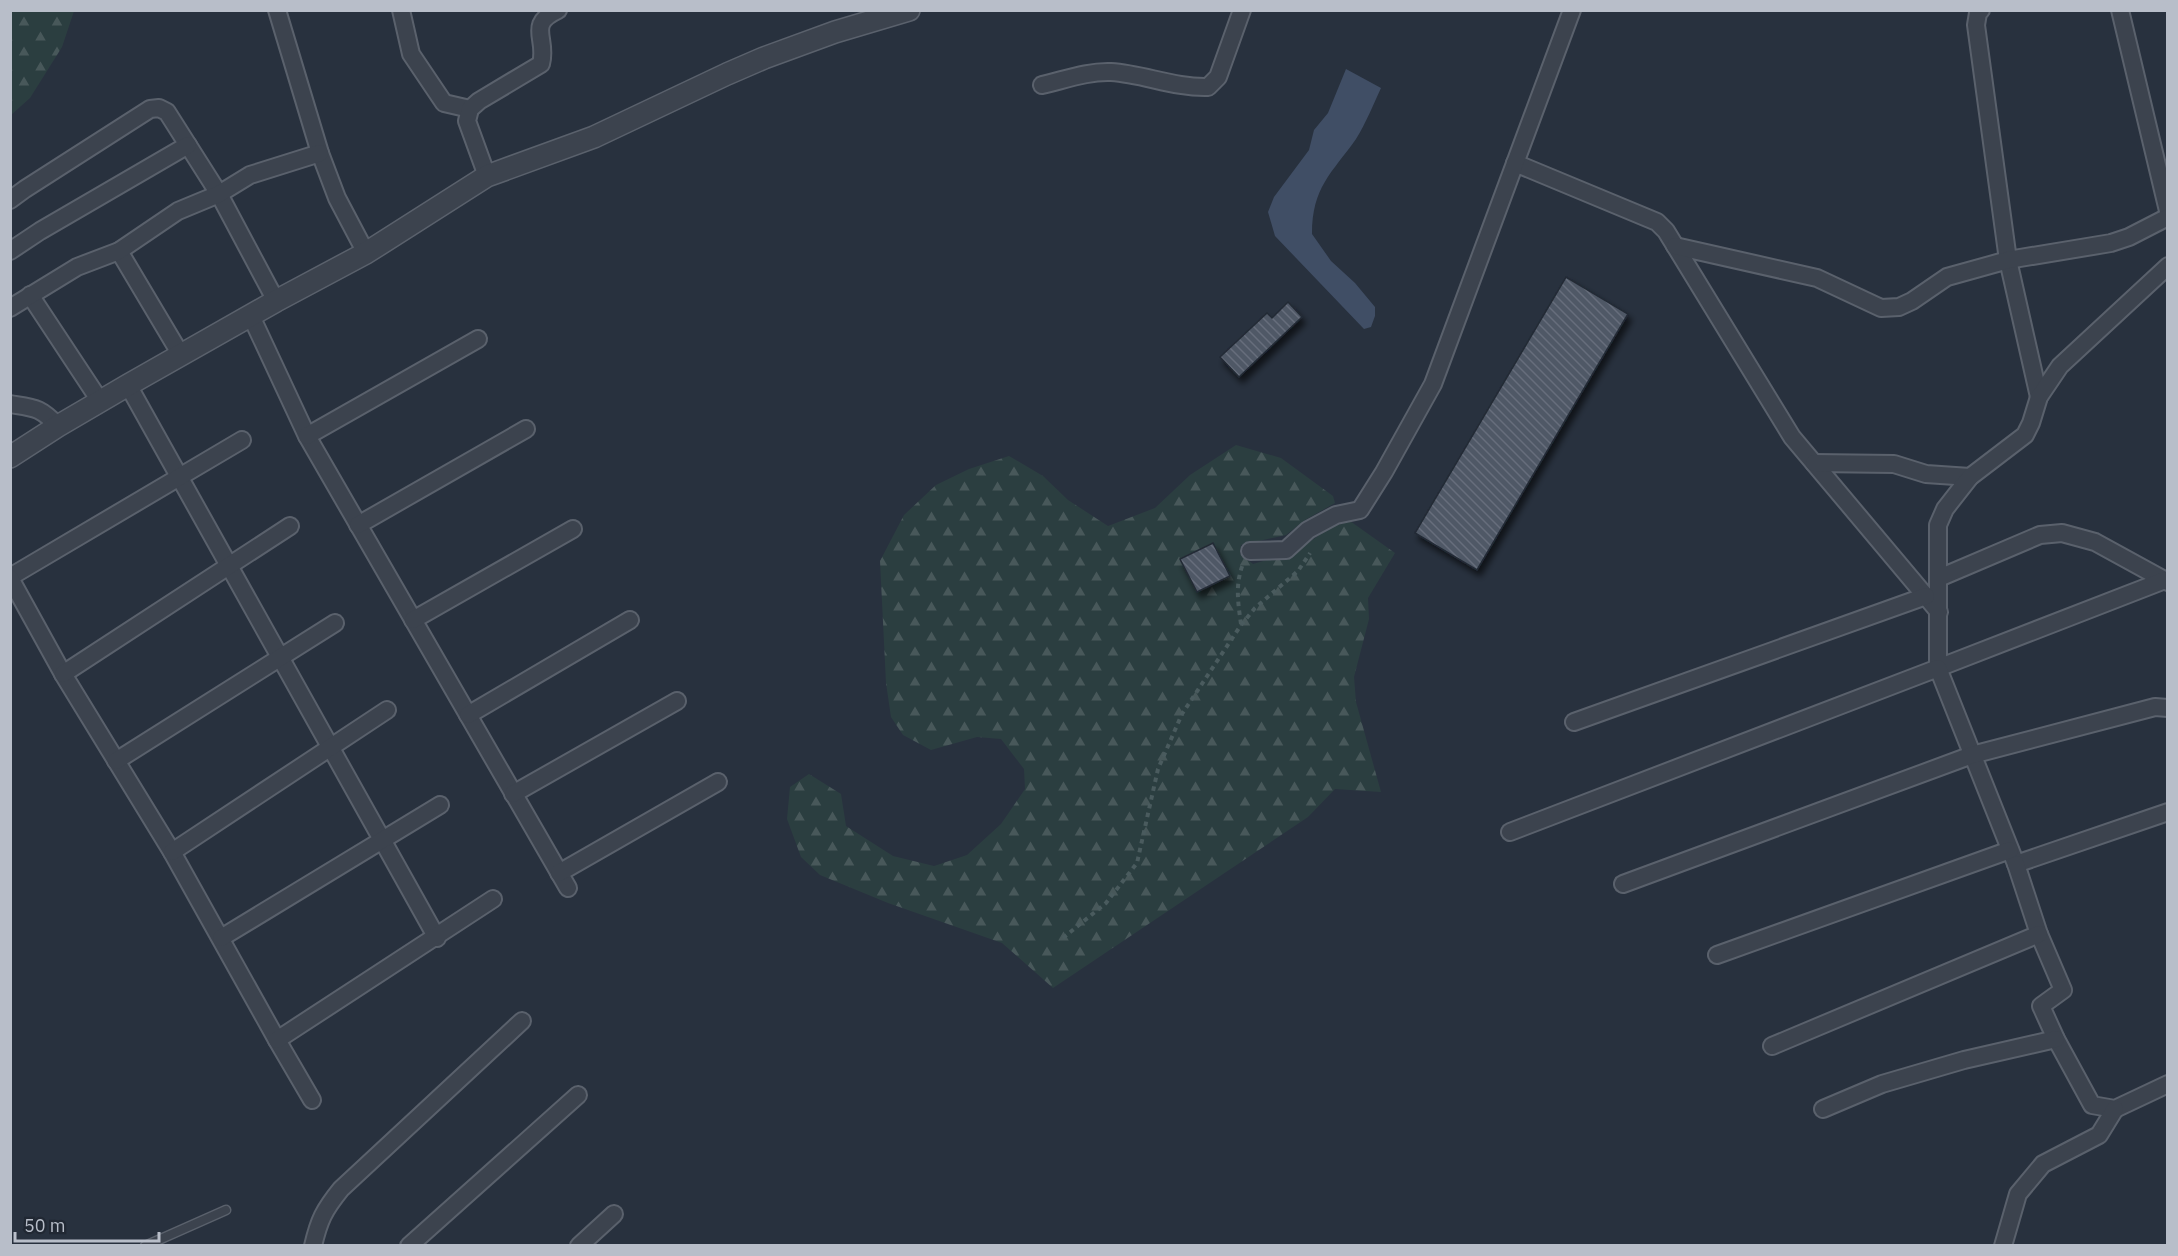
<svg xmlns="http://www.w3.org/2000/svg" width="2178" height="1256" viewBox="0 0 2178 1256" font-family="'IBM Plex Sans',sans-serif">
	<defs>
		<pattern id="forest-firs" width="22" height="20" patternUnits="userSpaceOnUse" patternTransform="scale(1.5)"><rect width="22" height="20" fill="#2b3e40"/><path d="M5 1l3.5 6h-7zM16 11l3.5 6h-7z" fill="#48585a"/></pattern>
		<pattern id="building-back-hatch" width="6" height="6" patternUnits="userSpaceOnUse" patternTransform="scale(1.5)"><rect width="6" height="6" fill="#4f5866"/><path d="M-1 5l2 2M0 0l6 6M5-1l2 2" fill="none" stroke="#666e7b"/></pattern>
		<filter id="shadow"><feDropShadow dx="3.5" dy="6" stdDeviation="3" flood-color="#0009"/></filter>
	</defs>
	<rect width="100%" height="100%" fill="#28313e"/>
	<!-- forest -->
	<g fill="url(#forest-firs)">
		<path d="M11,10L74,11L62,47L30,98L11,115Z"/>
		<path d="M1236,445L1281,458L1333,496L1335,503L1305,520L1286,535L1241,545L1240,554L1253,564L1297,551L1329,528L1350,521L1395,553L1368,598L1369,619L1354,677L1356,702L1381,792L1335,789L1308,817L1053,988L1002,943L888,903L820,875L801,857L787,819L790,787L809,774L841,794L846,826L893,856L934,866L967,855L1001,824L1025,789L1024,769L1001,739L977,737L931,750L903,735L891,717L886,683L880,561L904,515L936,485L969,469L1009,456L1043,476L1068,500L1108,526L1155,508L1190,475Z"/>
	</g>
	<!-- water -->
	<path fill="#404e65" d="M1346,69L1381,88C1373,105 1366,123 1356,139C1332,173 1312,187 1312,234L1331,261L1355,283L1375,307V316L1371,327L1364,329L1275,236L1268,212L1274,197L1309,150L1314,130L1328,113Z"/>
	<!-- building -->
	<g fill="url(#building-back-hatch)" stroke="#232a35" stroke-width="1.5" filter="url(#shadow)">
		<path d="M1566,277L1628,314L1477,570L1415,533Z"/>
		<path d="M1288,302L1302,317L1239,377L1220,357L1267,313L1272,318Z"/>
		<path d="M1213,543L1230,576L1197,592L1180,559Z"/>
	</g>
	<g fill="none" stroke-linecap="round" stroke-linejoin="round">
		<!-- service casing -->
		<g stroke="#5a616c" stroke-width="11">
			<path id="service" d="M145,1246L226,1210"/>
		</g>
		<!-- minor casing -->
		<g stroke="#5a616c" stroke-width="20">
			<g id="minor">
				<path d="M277,10L320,153L337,198L366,253"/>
				<path d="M401,10L411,54L444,103L470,109"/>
				<path d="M1981,10L1978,13L1976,25L2008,260L2039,397"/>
				<path d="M2120,10L2168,211"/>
				<path d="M1042,85C1064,80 1088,71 1111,72C1144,74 1174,88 1208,87L1218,77L1242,10"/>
				<path d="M1515,163L1657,222L1666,231L1792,437L1939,612"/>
				<path d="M487,176L467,121L470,109L479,101L541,64C548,38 526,25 558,10"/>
				<path d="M10,200L25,189L150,109L159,108L167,112L219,194L276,301"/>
				<path d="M1675,246L1817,278L1881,308L1899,307L1912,301L1947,277L2008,260L2111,243L2129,237L2168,217"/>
				<path d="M10,251L40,231L188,145"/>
				<path d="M119,251L181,355"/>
				<path d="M30,295L100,401"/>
				<path d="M10,308L77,267L119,251L178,211L219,194L250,175L320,153"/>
				<path d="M251,316L307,436L568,888"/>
				<path d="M128,385L437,938"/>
				<path d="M10,404C35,408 40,407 58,426"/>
				<path d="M307,436L478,339"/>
				<path d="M1814,463L1894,464L1926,474L1970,477"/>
				<path d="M358,525L526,429"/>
				<path d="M1250,551L1286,550L1308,530L1336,515L1360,510L1384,472L1433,384L1572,10"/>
				<path d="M10,577L242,440"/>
				<path d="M10,578L63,674L172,852L277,1040L312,1100"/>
				<path d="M1939,578L2040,535L2062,533L2095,542L2168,582"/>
				<path d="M2165,580L1938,668V525L1945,509L1970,477L2025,435L2031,423L2039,397L2060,366L2168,266"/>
				<path d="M413,620L573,529"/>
				<path d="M63,674L290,526"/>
				<path d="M468,715L630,620"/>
				<path d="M1574,722L1926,596"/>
				<path d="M116,761L335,623"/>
				<path d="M513,794L677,701"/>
				<path d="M1510,832L1938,668L2016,864L2168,812"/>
				<path d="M172,852L387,710"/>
				<path d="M2016,864L2039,934L2063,990L2041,1006L2056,1039L2092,1105L2115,1109L2168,1084"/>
				<path d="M559,873L718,782"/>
				<path d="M1623,884L1972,755L2155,707L2168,708"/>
				<path d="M221,938L440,805"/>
				<path d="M1717,955L2010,850"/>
				<path d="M277,1040L493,899"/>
				<path d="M1772,1046L2039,934"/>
				<path d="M1823,1109L1882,1084L1964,1060L2056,1039"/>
				<path d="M313,1246C319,1220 324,1210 341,1189L522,1021"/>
				<path d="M409,1246L578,1095"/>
				<path d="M579,1246L614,1214"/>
				<path d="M2003,1246L2018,1194L2043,1164L2099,1135L2115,1109"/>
			</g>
		</g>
		<!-- tertiary casing -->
		<g stroke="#5a616c" stroke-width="24">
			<path id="tertiary" d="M10,457L58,426L128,385L276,301L366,253L487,176L594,137L727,74L764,58L835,32L909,10"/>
		</g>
		<!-- path -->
		<g stroke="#4a5b5e" stroke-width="4" stroke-dasharray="4.5 4.5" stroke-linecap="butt">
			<path d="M1241,624C1238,603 1235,584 1243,564"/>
			<path d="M1063,938L1106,903L1137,863L1158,769L1182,714L1241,625L1255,608L1298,571L1310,553"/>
		</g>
		<!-- service -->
		<use href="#service" stroke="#3c434e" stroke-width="8"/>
		<!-- minor -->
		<use href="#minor" stroke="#3c434e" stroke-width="16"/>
		<!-- tertiary -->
		<use href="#tertiary" stroke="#3c434e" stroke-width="21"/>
	</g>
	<!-- border -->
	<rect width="2178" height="1256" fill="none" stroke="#b8bec9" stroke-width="24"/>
	<!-- scale -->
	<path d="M15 1232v9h144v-9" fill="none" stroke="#b8bec9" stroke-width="3"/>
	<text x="24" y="1232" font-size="18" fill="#b8bec9" stroke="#212833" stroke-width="4.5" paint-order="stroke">50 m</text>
</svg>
